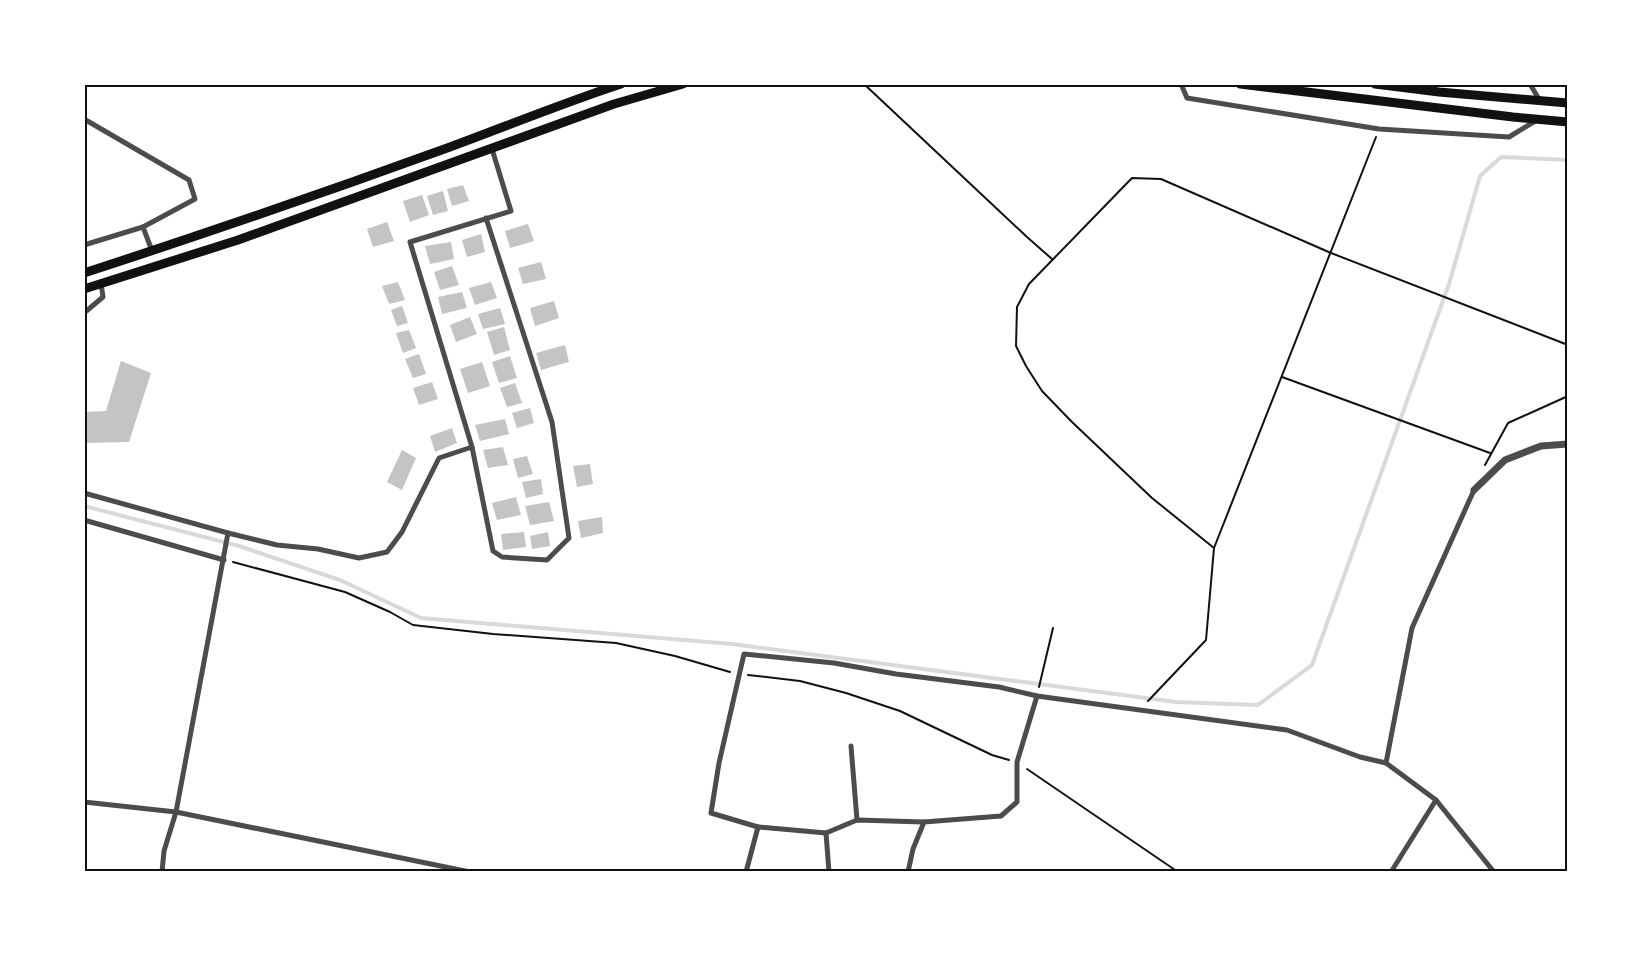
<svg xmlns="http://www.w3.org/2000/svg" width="1652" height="956" viewBox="0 0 1652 956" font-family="'PT Sans',sans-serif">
	<rect width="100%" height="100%" fill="#fff"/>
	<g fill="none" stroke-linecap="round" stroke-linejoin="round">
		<!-- stream -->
		<path stroke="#d9d9d9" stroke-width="4" d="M84,506L239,546L340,580L421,618L732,644L1176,702L1258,705L1312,665L1449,284L1480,176L1501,157L1568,160"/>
	</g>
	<!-- building -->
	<g fill="#c4c4c4">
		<path d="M463,185L469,201L452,206L447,189Z"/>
		<path d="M443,191L448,211L433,215L427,196Z"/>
		<path d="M422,195L429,215L410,222L403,201Z"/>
		<path d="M387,222L394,241L373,247L367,229Z"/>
		<path d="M528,224L534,241L510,248L505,231Z"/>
		<path d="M481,234L485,252L467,257L462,240Z"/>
		<path d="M451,242L454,259L430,264L425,246Z"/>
		<path d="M541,262L546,279L523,284L518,268Z"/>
		<path d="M452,266L459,285L440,290L434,272Z"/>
		<path d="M398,282L405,300L389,304L382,286Z"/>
		<path d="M491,282L497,298L475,305L469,288Z"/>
		<path d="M462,292L467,308L442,314L438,297Z"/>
		<path d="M554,301L559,318L535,326L530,308Z"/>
		<path d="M402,306L408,323L397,326L391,310Z"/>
		<path d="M500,308L505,324L483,329L478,314Z"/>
		<path d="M470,317L477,334L456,342L450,325Z"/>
		<path d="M504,327L510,350L494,355L487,332Z"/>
		<path d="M409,330L416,348L403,353L396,333Z"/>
		<path d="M565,345L569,362L541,370L536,353Z"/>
		<path d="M419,354L426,374L413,378L405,359Z"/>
		<path d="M510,356L517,378L499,383L492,362Z"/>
		<path d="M121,361L151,373L129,442L84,443V412L106,411Z"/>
		<path d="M482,362L490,386L468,393L460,369Z"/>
		<path d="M432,382L438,399L419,405L413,388Z"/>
		<path d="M515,383L522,403L507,407L500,388Z"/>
		<path d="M530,408L534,423L517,428L512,413Z"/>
		<path d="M505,419L509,434L480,441L475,425Z"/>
		<path d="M452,428L457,443L435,452L430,436Z"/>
		<path d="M503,447L508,465L488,468L483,450Z"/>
		<path d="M402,450L416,458L402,490L387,482Z"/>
		<path d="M527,456L533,474L518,478L513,459Z"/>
		<path d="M590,464L593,484L577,487L573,466Z"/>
		<path d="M541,479L543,494L526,498L522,482Z"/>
		<path d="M516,497L521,515L497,520L492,503Z"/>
		<path d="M549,502L554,521L530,525L525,506Z"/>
		<path d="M602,517L603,533L581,538L578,521Z"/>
		<path d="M524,532L526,547L503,550L501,534Z"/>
		<path d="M548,532L550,546L532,549L530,536Z"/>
	</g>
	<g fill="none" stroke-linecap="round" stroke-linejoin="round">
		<!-- path -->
		<g stroke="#111" stroke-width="2">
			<path d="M864,84L1027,237L1052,259"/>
			<path d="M1282,377L1490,453"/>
			<path d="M1485,465L1508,423L1568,396"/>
			<path d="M1214,548L1152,498L1072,422L1042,391L1026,366L1016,346L1017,307L1029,284L1132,178L1161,179L1331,253L1568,345"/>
			<path d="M233,562L345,592L390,612L413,625L493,634L616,643L675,656L730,672"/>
			<path d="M748,675L800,681L846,693L900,711L992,755L1009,760"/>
			<path d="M1039,687L1053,628"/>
			<path d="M1148,701L1206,640L1214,548L1376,137"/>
			<path d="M1027,769L1178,872"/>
		</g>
		<!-- minor -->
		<g stroke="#4c4c4c" stroke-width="5">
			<path d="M1181,84L1187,98L1379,129L1509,137L1537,120"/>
			<path d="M1530,84L1540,101"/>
			<path d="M84,119L189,180L195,199L143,227L84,245"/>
			<path d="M486,218L552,422L569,538L547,560L502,557L493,551L472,447L410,242L511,211L492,149"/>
			<path d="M143,227L152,251"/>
			<path d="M84,313L103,297L101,283"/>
			<path d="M1474,490L1412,628L1386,763L1436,800L1494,872"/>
			<path d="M84,493L228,533"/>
			<path d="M84,520L224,560"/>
			<path d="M851,746L857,820"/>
			<path d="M84,802L176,812L470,872"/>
			<path d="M758,827L826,833L857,820L924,822"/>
			<path d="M826,833L829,872"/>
			<path d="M162,872L164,851L176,812L228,533L277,545L318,549L359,558L387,552L402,532L439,458L472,447"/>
			<path d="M746,872L758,827L711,813L719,763L744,654L834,663L896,674L999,687L1037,696L1287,730L1360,757L1386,763"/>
			<path d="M908,872L913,849L924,822L1001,816L1017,802V762L1037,696"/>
			<path d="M1391,872L1436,800"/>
		</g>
		<!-- tertiary -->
		<path stroke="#4c4c4c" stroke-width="7" d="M1474,490L1505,460L1541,446L1568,444"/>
		<!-- primary -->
		<g stroke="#111" stroke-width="9">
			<path d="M1240,84L1513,117L1568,122"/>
			<path d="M1375,84L1439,92L1568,103"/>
			<path d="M84,273C207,233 329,191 450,147C507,126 563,103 621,84"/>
			<path d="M84,289L238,240L614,104L683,84"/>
		</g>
	</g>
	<!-- border -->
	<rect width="1652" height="956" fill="none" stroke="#ffffff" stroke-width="171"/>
	<rect x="86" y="86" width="1480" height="784" fill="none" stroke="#111" stroke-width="2"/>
</svg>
